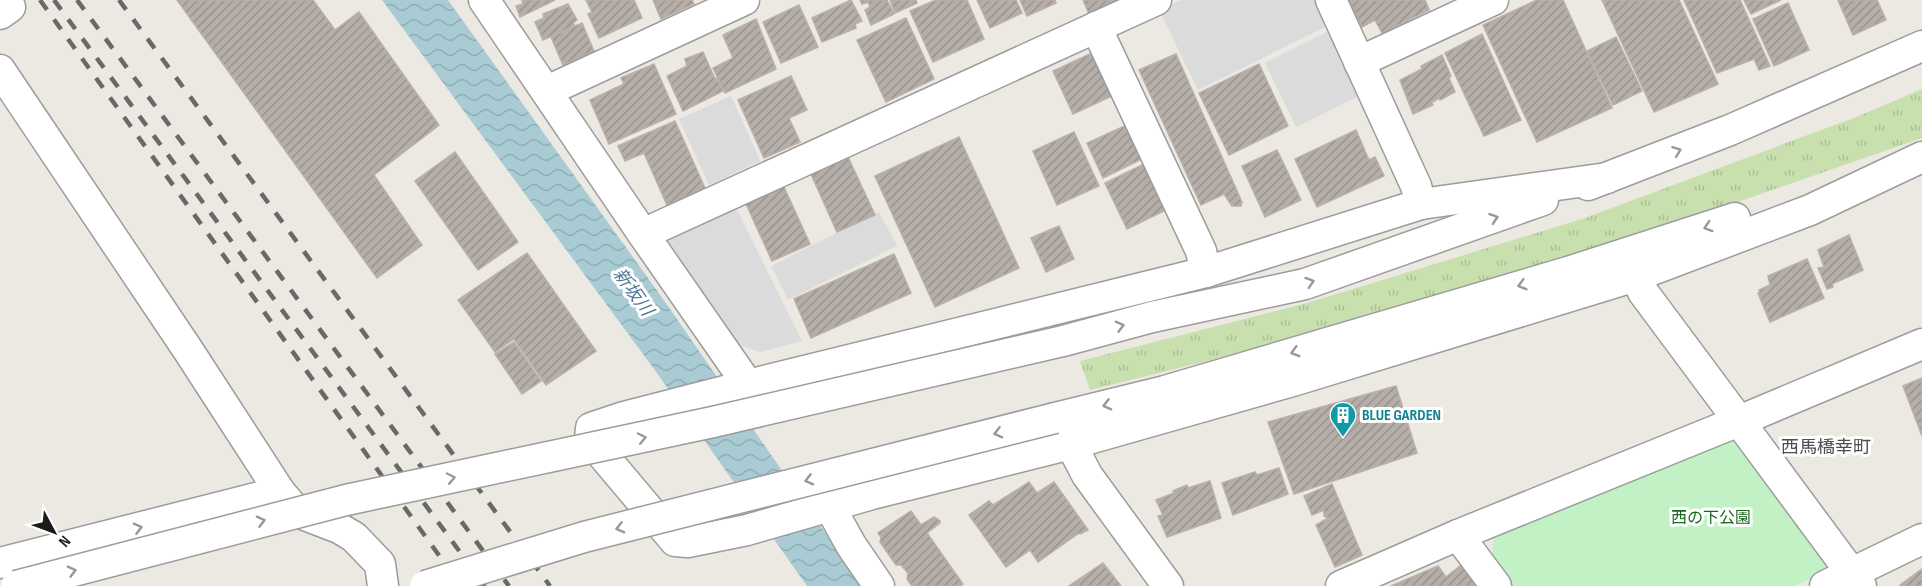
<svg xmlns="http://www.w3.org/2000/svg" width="1922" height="586" viewBox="0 0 1922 586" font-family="'Sofia Sans Condensed','Noto Sans JP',sans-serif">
	<defs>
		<pattern id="grass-tufts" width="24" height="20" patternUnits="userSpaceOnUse" patternTransform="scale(1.5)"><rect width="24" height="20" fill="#c8e0ae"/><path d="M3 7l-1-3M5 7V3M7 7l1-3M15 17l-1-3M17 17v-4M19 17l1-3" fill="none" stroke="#abc095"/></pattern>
		<pattern id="water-waves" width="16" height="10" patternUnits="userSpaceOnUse" patternTransform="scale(1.5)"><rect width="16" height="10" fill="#a8cbd4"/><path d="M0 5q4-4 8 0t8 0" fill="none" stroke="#90aeb5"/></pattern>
		<pattern id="building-hatch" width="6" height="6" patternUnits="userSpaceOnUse" patternTransform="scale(1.5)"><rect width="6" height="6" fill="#b4ada8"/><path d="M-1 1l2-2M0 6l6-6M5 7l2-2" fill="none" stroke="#9a9490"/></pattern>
	</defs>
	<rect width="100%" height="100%" fill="#ece8e2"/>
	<!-- grass -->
	<path fill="url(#grass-tufts)" d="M1922,89V138C1785,185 1649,235 1510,276C1371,318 1231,356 1090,390L1080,361L1307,303L1582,219L1859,116Z"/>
	<!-- park -->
	<path fill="#c3f1c6" d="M1720,441H1742L1824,555L1825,568L1818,575L1795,586H1512L1492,559L1494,532Z"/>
	<!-- parking -->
	<g fill="#dbdbdb">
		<path d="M1182,0H1317L1329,25L1198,90L1159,10Z"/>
		<path d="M1331,30L1363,94L1296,127L1265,63Z"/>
		<path d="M731,96L760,161L709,185L679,119Z"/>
		<path d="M734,204L802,341L760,352L737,344L660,239Z"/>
		<path d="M879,212L897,246L788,300L771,266Z"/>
	</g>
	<!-- water -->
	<path fill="url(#water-waves)" d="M382,0H448L663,299L862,586H807L654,369Z"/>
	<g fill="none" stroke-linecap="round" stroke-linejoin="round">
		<!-- stream -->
		<path stroke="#a8cbd4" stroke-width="8" d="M748,513L766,510"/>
	</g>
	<!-- building -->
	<g fill="url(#building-hatch)" stroke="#bbafa7" stroke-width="1.5">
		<path d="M177,0H313L335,30L359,12L439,125L374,175L422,245L377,278Z"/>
		<path d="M522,0H555L520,17L516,6L523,4Z"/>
		<path d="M586,0H634L642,18L599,38L588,14L592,12Z"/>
		<path d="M653,0H692L694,4L661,19Z"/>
		<path d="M851,0L862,21L855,24L856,28L822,42L812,18Z"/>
		<path d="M860,0H887L894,14L871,25L865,10L870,7L868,2L862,4Z"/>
		<path d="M890,0H916L917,3L895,13Z"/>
		<path d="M936,0H967L984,39L933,62L910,11Z"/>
		<path d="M977,0H1016L1022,13L990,28Z"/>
		<path d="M1020,0H1055L1056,3L1027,16Z"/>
		<path d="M1083,0H1118L1089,14Z"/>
		<path d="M1349,0H1425L1429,10L1382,33L1375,20L1362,27Z"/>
		<path d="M1537,0H1563L1612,108L1537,142L1483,25Z"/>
		<path d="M1602,0H1679L1718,84L1654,112Z"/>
		<path d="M1684,0H1740L1770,66L1759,70L1754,59L1717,73Z"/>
		<path d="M1744,0H1781L1751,14Z"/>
		<path d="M1838,0H1877L1886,20L1853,35Z"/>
		<path d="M1788,3L1809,50L1774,66L1753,19Z"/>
		<path d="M568,4L577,20L573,23L575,26L543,40L535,22L544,18L543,14Z"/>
		<path d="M799,5L818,47L781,63L763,22Z"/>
		<path d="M906,18L934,79L886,102L857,40Z"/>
		<path d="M756,19L776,69L725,93L713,68L733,58L723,35Z"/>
		<path d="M582,23L594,51L563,65L551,37Z"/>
		<path d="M1482,34L1521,120L1484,136L1445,53Z"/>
		<path d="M1616,37L1642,91L1613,105L1587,51Z"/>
		<path d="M703,52L715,79L717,78L723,91L683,111L667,76L687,66L685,59Z"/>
		<path d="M1092,53L1112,96L1073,114L1053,71Z"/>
		<path d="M1176,54L1242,202L1241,206H1232L1224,194L1201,205L1139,70Z"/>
		<path d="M1442,55L1451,76L1449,78L1455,92L1440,100L1439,98L1431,103L1433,105L1413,114L1400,80L1422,69L1421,66Z"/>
		<path d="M654,64L676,114L609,144L590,100L624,84L621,78Z"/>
		<path d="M1259,64L1288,126L1229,155L1199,93Z"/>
		<path d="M791,76L807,110L789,118L800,142L764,158L738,100Z"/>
		<path d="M675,121L705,188L667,205L644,153L625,161L618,146Z"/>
		<path d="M1129,124L1144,158L1103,178L1087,143Z"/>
		<path d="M1356,130L1369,160L1375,157L1384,176L1317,207L1295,159Z"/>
		<path d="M1074,132L1099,186L1057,205L1033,151Z"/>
		<path d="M959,137L1019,268L935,307L875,176Z"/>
		<path d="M1277,150L1301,200L1265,217L1242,166Z"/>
		<path d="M455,152L518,242L478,270L415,181Z"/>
		<path d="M848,157L875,215L837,232L811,174Z"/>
		<path d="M1144,164L1166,210L1127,229L1105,183Z"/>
		<path d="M784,187L810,244L772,261L746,204Z"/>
		<path d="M1059,226L1074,259L1046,272L1031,238Z"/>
		<path d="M1849,235L1863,270L1832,284L1833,287L1827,289L1818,268L1824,267L1818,250Z"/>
		<path d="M527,253L596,351L546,385L514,339L495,352L458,300Z"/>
		<path d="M894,254L911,293L811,338L794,299Z"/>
		<path d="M1807,259L1824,298L1770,322L1758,293L1760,292L1759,290L1770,285L1768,276Z"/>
		<path d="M514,342L541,381L522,394L495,354Z"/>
		<path d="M1922,378V436L1903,386Z"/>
		<path d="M1396,386L1417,453L1294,494L1268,422Z"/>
		<path d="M1279,468L1288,494L1233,515L1222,483L1255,472L1257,475Z"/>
		<path d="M1210,481L1221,518L1167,537L1158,516L1163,515L1156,500L1174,493L1173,491L1187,485L1188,488Z"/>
		<path d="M1029,482L1037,493L1054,482L1088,530L1080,534L1079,533L1038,562L1030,550L1006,567L969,515L989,501L993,505Z"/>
		<path d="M1332,484L1362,555L1335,567L1316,525L1328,518L1324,516V510L1312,515L1304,496Z"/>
		<path d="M911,511L921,525L934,517L940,521V523L927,533L963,584L960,586H912L907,579L908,573L901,565H896L880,542L881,537L878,533Z"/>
		<path d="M1465,562L1483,586H1391L1438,566L1446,577Z"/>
		<path d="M1103,563L1121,586H1069Z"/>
		<path d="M1922,569V586H1901L1900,585Z"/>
	</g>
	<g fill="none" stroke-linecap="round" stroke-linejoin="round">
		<!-- minor casing -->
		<g stroke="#9c9c9c" stroke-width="33">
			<g id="minor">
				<path d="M484,0L643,234L748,385"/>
				<path d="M1331,0L1416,186L1421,204"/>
				<path d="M0,14L10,7L5,0"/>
				<path d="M1096,27L1201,251L1206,272"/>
				<path d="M1359,62L1493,0"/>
				<path d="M0,70L188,350L280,492L292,506L305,515L339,528L354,537L380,564L383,586"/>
				<path d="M547,91L744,0"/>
				<path d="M1607,178L1421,204L1206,272L748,385L624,417L591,428L590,440L675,541L688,542L747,530L872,494L1071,444L1296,380L1636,276L1810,210L1922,157"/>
				<path d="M1588,185L1730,130L1922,46"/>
				<path d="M643,234L1156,0"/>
				<path d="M1063,341L1152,317L1305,284L1543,200"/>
				<path d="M1055,418L1165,391L1568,272L1735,218"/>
				<path d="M1071,444L1087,475L1168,586"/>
				<path d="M830,507L851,545L879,586"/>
				<path d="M1458,535L1496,586"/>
				<path d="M0,563L280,492"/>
				<path d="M1341,586L1458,535L1739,421L1643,292L1636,276"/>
				<path d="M1825,586L1922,539"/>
				<path d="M1861,586L1739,421L1922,344"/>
			</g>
		</g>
		<!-- minor -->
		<use href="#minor" stroke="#fff" stroke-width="30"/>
		<!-- rail -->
		<g stroke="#696969" stroke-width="4.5" stroke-dasharray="12 12" stroke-linecap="butt">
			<path d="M40,0L461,586"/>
			<path d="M54,0L485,586"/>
			<path d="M77,0L509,586"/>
			<path d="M119,0L550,586"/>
		</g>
		<!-- minor-bridge casing -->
		<g stroke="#9c9c9c" stroke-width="33" stroke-linecap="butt">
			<g id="minor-bridge">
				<path d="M16,586L346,500L713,422L1063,341"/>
				<path d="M425,586L584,537L1055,418"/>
			</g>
		</g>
		<!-- minor-bridge -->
		<use href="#minor-bridge" stroke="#fff" stroke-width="30"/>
	</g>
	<!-- one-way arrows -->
	<defs><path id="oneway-chevron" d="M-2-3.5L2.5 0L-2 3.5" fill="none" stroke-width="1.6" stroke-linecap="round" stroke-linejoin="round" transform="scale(1.5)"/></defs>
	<g stroke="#989898">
		<use href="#oneway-chevron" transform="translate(1677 151) rotate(-21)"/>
		<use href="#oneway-chevron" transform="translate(1494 218) rotate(-19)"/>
		<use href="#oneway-chevron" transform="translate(1708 227) rotate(162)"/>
		<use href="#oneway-chevron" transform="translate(1310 282) rotate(-18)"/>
		<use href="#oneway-chevron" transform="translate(1522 285) rotate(164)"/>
		<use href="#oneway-chevron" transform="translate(1120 326) rotate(-15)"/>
		<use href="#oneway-chevron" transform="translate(1295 352) rotate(164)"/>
		<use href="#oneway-chevron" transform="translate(1107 405) rotate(166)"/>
		<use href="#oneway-chevron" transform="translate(998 433) rotate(166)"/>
		<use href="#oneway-chevron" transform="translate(642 438) rotate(-12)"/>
		<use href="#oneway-chevron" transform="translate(451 478) rotate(-12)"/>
		<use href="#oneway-chevron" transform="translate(809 480) rotate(166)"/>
		<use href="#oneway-chevron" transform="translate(261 521) rotate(-14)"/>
		<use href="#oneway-chevron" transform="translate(138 528) rotate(-14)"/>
		<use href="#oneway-chevron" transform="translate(620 528) rotate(166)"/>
		<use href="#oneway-chevron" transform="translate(72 571) rotate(-15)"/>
	</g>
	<!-- icons -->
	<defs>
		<g id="building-pin" transform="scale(1.35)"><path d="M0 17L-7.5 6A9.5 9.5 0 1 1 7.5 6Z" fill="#0f9aa8" stroke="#fff"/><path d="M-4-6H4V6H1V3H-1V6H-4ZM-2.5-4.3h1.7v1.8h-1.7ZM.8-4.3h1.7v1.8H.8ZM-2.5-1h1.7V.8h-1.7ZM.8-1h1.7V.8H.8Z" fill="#fff"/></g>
	</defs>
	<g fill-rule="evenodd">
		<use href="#building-pin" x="1343" y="415"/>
	</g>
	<g text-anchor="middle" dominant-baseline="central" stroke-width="6" stroke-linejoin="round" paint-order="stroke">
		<!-- culture labels -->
		<g font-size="16" font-weight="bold" fill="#0d838f" stroke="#fff" text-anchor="start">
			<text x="1362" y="415">BLUE GARDEN</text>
		</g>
		<!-- park labels -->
		<g font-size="16" fill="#186a1d" stroke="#fff">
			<text x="1711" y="518">西の下公園</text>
		</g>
		<!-- water labels -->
		<g font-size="18" font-style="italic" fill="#527797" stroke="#fff">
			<text transform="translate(633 292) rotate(54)">新坂川</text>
		</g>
		<!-- neighbourhood labels -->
		<g font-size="18" fill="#4e4e4e" stroke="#fff">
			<text x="1826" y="447">西馬橋幸町</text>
		</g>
	</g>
	<!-- north arrow -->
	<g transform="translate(54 532) rotate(131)" stroke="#ffffff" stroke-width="4.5" paint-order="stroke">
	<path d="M0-4.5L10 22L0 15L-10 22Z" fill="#1b1b1b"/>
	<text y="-9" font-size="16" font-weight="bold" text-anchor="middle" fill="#1b1b1b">N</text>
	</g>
</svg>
